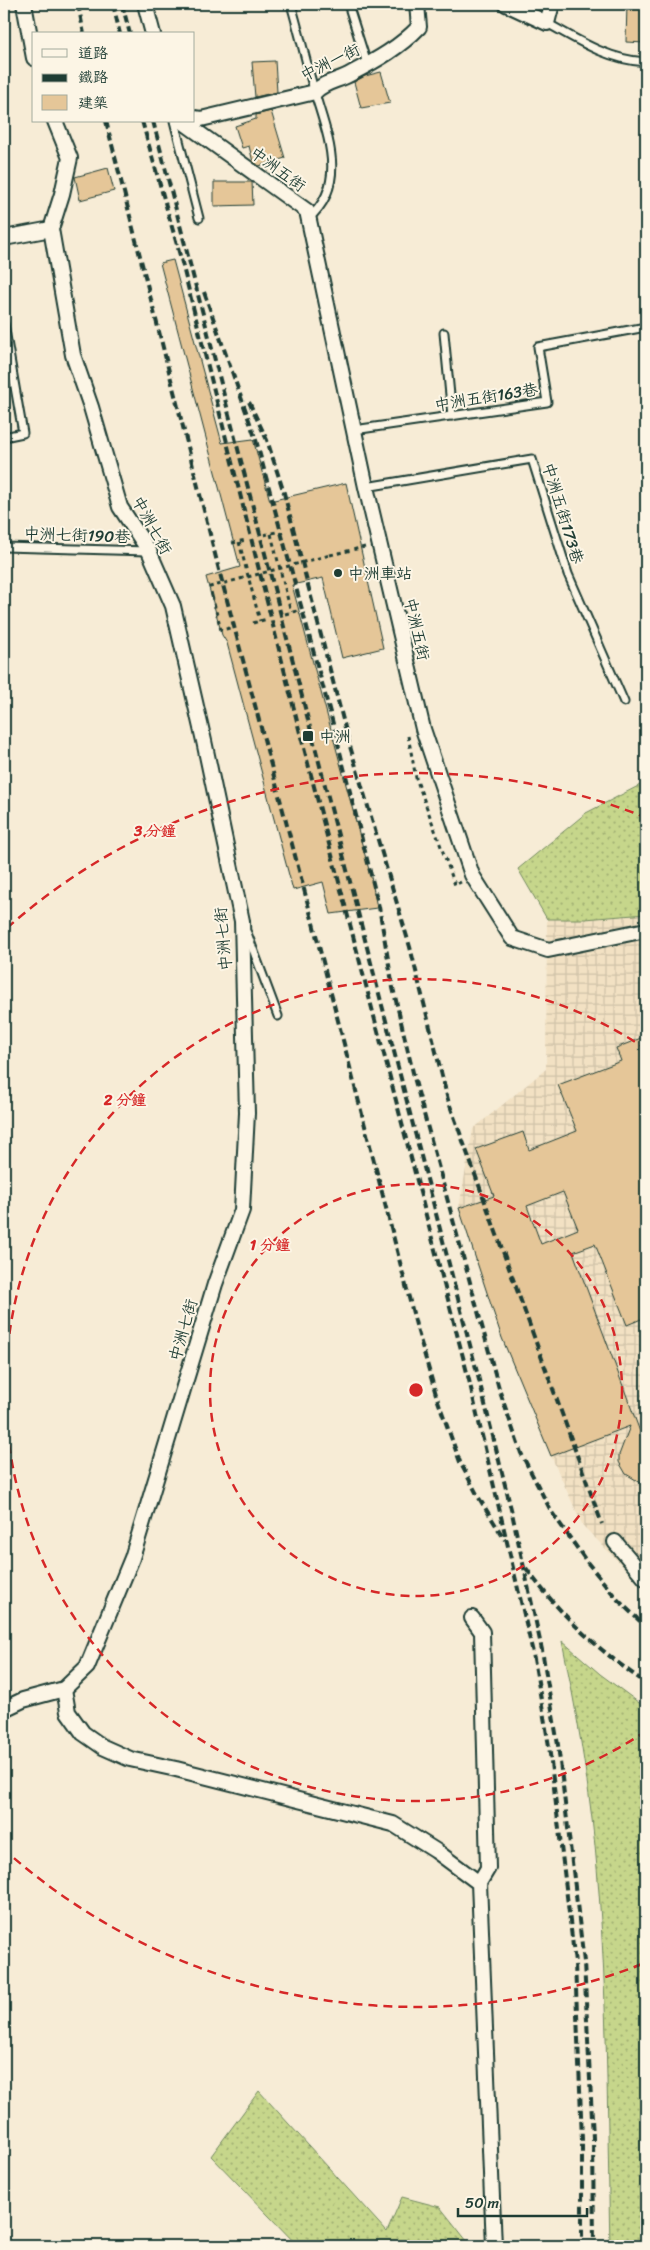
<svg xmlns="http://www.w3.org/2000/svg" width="650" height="2250" viewBox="0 0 650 2250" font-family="Sriracha,'LXGW WenKai TC',sans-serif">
	<defs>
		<pattern id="industrial-grid" width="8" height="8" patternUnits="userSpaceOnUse" patternTransform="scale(1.25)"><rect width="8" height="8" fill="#f2e1c3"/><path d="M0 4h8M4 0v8" fill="none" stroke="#cfc2a8"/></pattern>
		<pattern id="grass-dots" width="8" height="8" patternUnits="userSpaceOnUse" patternTransform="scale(1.25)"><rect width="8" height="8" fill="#c6d68b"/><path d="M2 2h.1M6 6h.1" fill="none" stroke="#a0af72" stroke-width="1.8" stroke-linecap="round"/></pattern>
	</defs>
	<rect width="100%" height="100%" fill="#f7ecd6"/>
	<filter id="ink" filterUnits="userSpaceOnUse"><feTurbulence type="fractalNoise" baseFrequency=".02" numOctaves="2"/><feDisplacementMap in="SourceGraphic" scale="10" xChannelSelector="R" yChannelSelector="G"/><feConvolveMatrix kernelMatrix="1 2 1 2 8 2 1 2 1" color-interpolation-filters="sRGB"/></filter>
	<g filter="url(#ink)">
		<!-- industrial -->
		<path fill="url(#industrial-grid)" d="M646,914V1589L583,1526L551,1456L502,1338L459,1208L473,1129L546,1069L547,919H585Z"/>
		<!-- grass -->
		<g fill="url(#grass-dots)" stroke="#728a60">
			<path d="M646,782V914L585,919H547L518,869L586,813Z"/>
			<path d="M562,1641L600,1674L646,1708V2246H610C607,2113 608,1979 595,1846C588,1777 576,1709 562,1641Z"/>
			<path d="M259,2091L387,2232L402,2197L440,2207L471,2246H298L211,2156Z"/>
		</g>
		<!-- building -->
		<g fill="#e5c698" stroke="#1f3d34" fill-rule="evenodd">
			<path d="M627,4H646V43L626,42Z"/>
			<path d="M275,61L277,92L255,97L252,62Z"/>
			<path d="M381,72L390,103L361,108L354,82L365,76Z"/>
			<path d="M271,111L285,158L259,166L253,162L249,146L242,148L235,126L256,119V115Z"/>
			<path d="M108,168L114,191L80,200L75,177Z"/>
			<path d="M214,182H252L253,205L214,206Z"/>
			<path d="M173,260L222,443L253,439L270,501L346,483L383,648L342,658L323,578L292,585L372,881L377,908L331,914L323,882L293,890L227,643L222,635L206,577L240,567L160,263Z"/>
			<path d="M646,1036V1317L627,1325L595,1244L573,1252L642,1437L646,1440V1486L626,1474L619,1462V1455L630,1426L551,1456L502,1338L459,1208L494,1196L476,1149L523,1132L529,1150L577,1131L558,1085L621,1061L616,1048ZM563,1192L578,1229L541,1244L527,1206Z"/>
		</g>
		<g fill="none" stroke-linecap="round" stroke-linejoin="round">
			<!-- service casing -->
			<g stroke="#1f3d34" stroke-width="11">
				<g id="service">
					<path d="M291,4C299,32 306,61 314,90C326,133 350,183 308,219"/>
					<path d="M348,4L367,64"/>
					<path d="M547,23C579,41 609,60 646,62"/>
					<path d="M174,121L199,218"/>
					<path d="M4,324L23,433L4,437"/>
					<path d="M444,333L452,416"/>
					<path d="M354,430L547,402L538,347L646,327"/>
					<path d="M366,487L532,459L568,574L624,702"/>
					<path d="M4,547L148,551"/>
					<path d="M247,933L278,1016"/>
				</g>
			</g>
			<!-- minor casing -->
			<g stroke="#1f3d34" stroke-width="18">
				<g id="minor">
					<path d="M24,4L34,58"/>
					<path d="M145,4L153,34"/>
					<path d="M506,4L547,23L552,4"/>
					<path d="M194,118L201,119L315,92C325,81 339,81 352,73C377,60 400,47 419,27L417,4"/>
					<path d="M182,121L307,211L366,487L423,729L472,875L512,938L548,950L646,930"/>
					<path d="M4,238L51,229"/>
					<path d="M615,1542L646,1579"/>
					<path d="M472,1618L482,1632L488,1868L479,1883"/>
					<path d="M64,1689L68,1712L83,1733L103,1747L130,1759L176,1769L393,1824L436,1851L479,1883L494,2246"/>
					<path d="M4,1709L23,1700L64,1689L87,1667L132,1558L215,1284L242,1210L247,1113L242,921L204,741L173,606L149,551L120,507L91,407L73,355L51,229L62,194L70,158L55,121"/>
				</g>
			</g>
			<!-- path -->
			<g stroke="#1f3d34" stroke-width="3" stroke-dasharray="4 4" stroke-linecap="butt">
				<path d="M271,534L291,612"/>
				<path d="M264,535L276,532"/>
				<path d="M239,542L260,621"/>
				<path d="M232,543L246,540"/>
				<path d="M330,555L365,547"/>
				<path d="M212,596L221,630L230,628"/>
				<path d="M285,614L297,611"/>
				<path d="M253,623L267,619"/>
				<path d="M408,736L416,778L455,885L461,882"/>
			</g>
			<!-- service -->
			<use href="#service" stroke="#fcf5e5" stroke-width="7"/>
			<!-- minor -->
			<use href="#minor" stroke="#fcf5e5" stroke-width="14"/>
			<!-- rail -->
			<g stroke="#1f3d34" stroke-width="4" stroke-dasharray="8 4" stroke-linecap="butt">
				<path d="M78,4L84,34"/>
				<path d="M113,4L120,34"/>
				<path d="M122,4L130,34"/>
				<path d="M106,121L219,570L313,923L416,1325L437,1398L460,1462L479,1498L505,1540"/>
				<path d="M142,121L181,259L299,729L469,1380L533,1653L549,1746L575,1963L582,2140V2246"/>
				<path d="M153,121L478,1376L512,1513L542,1650L558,1745L584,1962L593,2138L594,2246"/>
				<path d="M204,292L256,440L332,720L379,907L393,988L415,1081L500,1392L521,1453L551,1511L587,1562L618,1600L646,1627"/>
				<path d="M249,402L267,440L284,493L349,743L410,947L448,1100L602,1524"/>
				<path d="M526,1568C560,1615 599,1651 646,1683"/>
			</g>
			<!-- path-bridge -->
			<path stroke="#1f3d34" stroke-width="3" stroke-dasharray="4 4" stroke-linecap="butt" d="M212,596L210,587L330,555"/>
		</g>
	</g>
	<!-- distance rings -->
	<g fill="none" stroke="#d62828" stroke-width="2.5" stroke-dasharray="9 6">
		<circle cx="416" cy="1390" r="206"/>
		<path d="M646 1731A411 411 0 1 1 646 1049"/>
		<path d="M642 1964A617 617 0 0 1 7 1852M7 928A617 617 0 0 1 642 816"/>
	</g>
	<!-- markers -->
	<g fill="#1f3d34" stroke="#fcf5e5" stroke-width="2">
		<circle cx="338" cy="573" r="5"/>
		<rect x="302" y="730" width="12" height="12" rx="2.5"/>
	</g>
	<g text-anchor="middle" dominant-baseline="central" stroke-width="4" stroke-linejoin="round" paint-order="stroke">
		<!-- street labels -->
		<g font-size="16" fill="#1f3d34" stroke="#fcf5e5">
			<text transform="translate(330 62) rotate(-26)">中洲一街</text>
			<text transform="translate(278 169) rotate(36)">中洲五街</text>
			<text transform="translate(486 397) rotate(-9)">中洲五街163巷</text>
			<text transform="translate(563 513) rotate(73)">中洲五街173巷</text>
			<text transform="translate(152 525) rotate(61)">中洲七街</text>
			<text transform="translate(77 535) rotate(2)">中洲七街190巷</text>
			<text transform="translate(417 629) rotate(77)">中洲五街</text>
			<text transform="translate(223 939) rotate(-95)">中洲七街</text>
			<text transform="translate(183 1330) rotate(-74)">中洲七街</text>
		</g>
		<!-- poi labels -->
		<g font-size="16" fill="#1f3d34" stroke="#fcf5e5" text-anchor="start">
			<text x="348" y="573">中洲車站</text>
			<text x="319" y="736">中洲</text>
		</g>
	</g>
	<circle cx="416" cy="1390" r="8" fill="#d62828" stroke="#fcf5e5" stroke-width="2.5"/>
	<g font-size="15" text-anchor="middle" font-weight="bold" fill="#d62828" stroke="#fcf5e5" stroke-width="4" stroke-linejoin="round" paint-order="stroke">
		<text x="155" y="836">3 分鐘</text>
		<text x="125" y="1105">2 分鐘</text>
		<text x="270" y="1250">1 分鐘</text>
	</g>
	<!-- margin -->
	<rect width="650" height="2250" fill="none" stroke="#fcf5e5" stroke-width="20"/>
	<rect x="10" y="10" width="630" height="2230" fill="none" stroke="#1f3d34" stroke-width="2" filter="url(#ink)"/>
	<!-- legend -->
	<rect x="32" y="32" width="162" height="90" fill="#fcf5e5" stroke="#a4ab9e"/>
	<rect x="42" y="49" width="25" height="8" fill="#fcf5e5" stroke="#a4ab9e"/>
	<text x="78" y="58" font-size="15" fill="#1f3d34">道路</text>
	<rect x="42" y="74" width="25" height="8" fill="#1f3d34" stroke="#a4ab9e"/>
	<text x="78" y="82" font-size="15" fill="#1f3d34">鐵路</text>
	<rect x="42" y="95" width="25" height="15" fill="#e5c698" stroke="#a4ab9e"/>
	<text x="78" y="108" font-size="15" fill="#1f3d34">建築</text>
	<!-- scale -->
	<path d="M458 2208v8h129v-8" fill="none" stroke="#1f3d34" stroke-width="2.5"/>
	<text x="465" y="2208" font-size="15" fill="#1f3d34" stroke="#fcf5e5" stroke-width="4" paint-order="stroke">50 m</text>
</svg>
